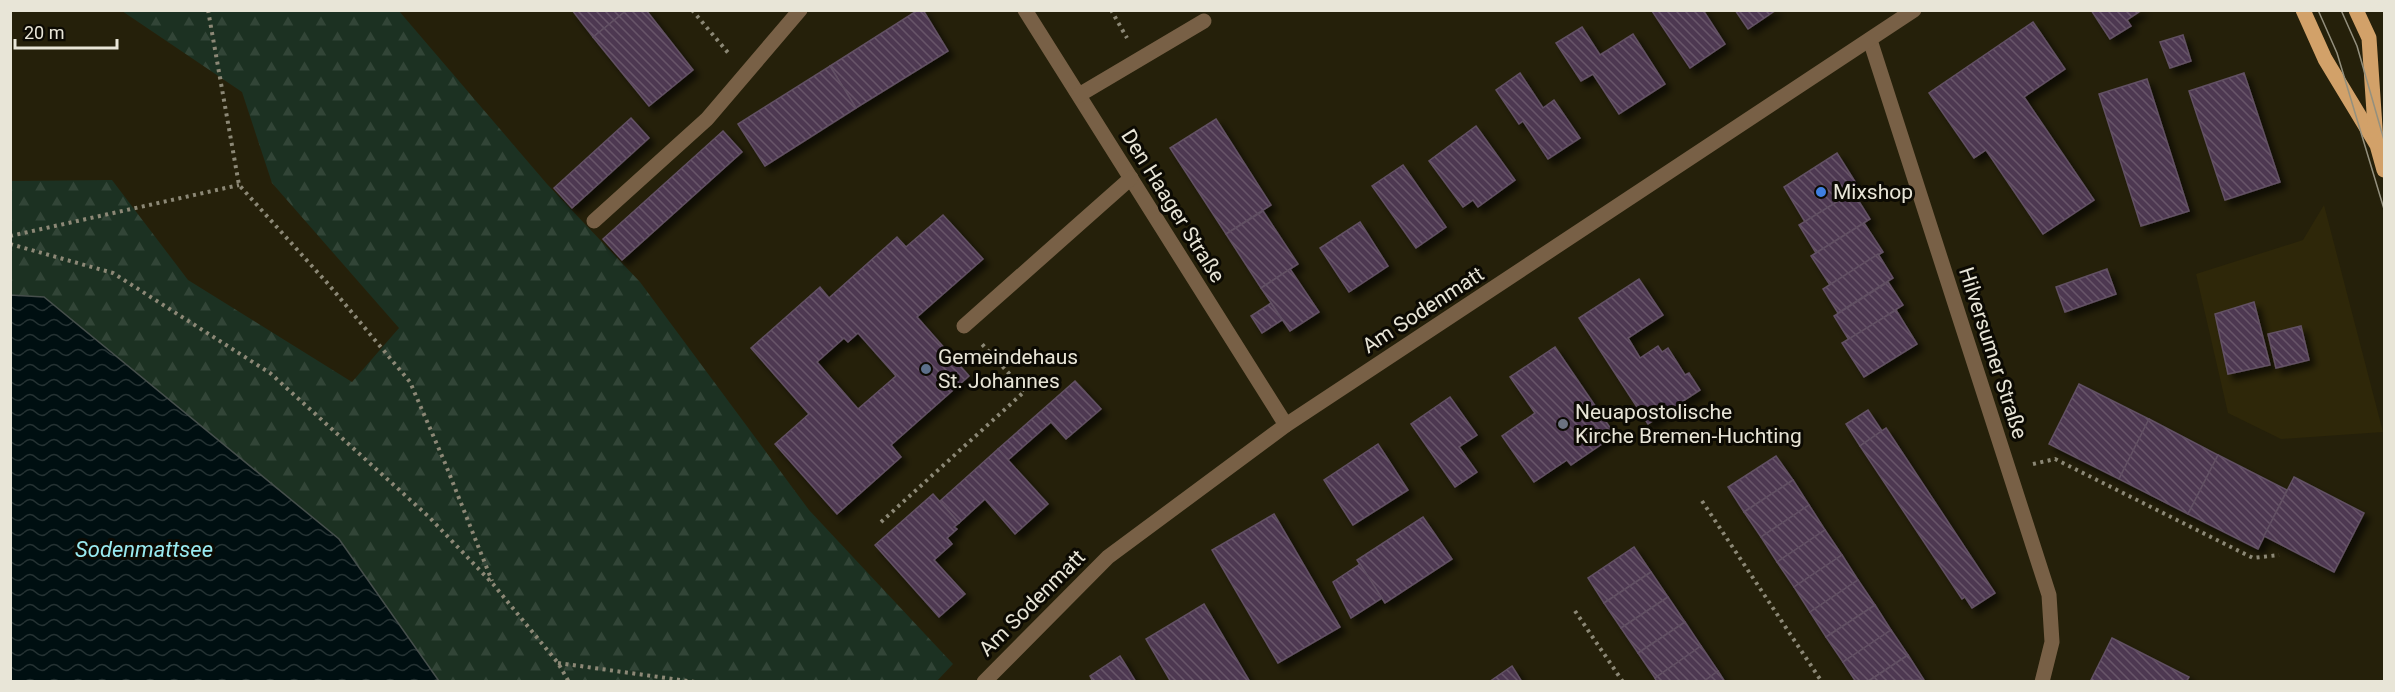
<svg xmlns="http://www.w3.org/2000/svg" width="2395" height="692" viewBox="0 0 2395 692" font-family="Roboto,sans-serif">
	<defs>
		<pattern id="forest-firs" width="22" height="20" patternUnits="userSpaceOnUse" patternTransform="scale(1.5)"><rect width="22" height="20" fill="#1c3122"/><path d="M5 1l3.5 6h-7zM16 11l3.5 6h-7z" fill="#324537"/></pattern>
		<pattern id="water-waves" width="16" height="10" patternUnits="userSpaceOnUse" patternTransform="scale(1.5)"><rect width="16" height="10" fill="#000f11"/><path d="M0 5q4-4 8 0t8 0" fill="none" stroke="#253233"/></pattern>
		<pattern id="building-back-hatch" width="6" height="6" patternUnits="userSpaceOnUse" patternTransform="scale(1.5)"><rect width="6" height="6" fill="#4e3851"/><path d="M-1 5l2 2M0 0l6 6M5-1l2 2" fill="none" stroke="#685569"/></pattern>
		<filter id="shadow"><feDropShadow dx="5.5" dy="5.5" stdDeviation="3" flood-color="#0009"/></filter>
	</defs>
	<rect width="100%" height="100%" fill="#25200a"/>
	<!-- built -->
	<path fill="#2e2709" d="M2324,205L2383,432L2281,439L2228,413L2196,274L2303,240Z"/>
	<!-- forest -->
	<path fill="url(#forest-firs)" d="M122,11H399L547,184L640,282L809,510L953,664L936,682L439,681L339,539L44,297L11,295L10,181L112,180L188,280L352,382L399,328L272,183L242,92Z"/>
	<!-- water -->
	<path fill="url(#water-waves)" stroke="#464f4c" stroke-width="1.5" d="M10,295L44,297L339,539L439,681H11Z"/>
	<!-- building -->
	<g fill="url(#building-back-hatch)" stroke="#625164" stroke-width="1.5" fill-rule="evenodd" filter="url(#shadow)">
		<path d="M572,10H627L593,37Z"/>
		<path d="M627,10H646L693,70L649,106L593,37Z"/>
		<path d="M918,10H923L948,51L856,108L830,66Z"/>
		<path d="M1703,10L1725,44L1690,68L1652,11Z"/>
		<path d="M1735,10H1776L1748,29Z"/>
		<path d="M2091,10H2142L2127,20L2131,26L2110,39Z"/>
		<path d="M2033,22L2065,69L2024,97L2094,200L2043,234L1986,150L1974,158L1929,93Z"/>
		<path d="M1582,27L1600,55L1633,34L1665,84L1619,114L1593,74L1581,81L1556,43Z"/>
		<path d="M2183,35L2191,61L2170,68L2160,42Z"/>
		<path d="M830,66L856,108L765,166L738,124Z"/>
		<path d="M1520,73L1543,108L1554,100L1580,138L1548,159L1523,121L1519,124L1496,90Z"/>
		<path d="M2244,73L2280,182L2225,200L2189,91Z"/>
		<path d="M2147,79L2189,211L2141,226L2099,94Z"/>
		<path d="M631,118L649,138L572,208L554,188Z"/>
		<path d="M1216,119L1271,205L1226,234L1170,148Z"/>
		<path d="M1476,126L1515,180L1478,207L1473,200L1463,207L1429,161Z"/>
		<path d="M723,131L742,152L622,260L603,239Z"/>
		<path d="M1837,153L1859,188L1805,222L1784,187Z"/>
		<path d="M1403,165L1446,227L1416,248L1372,186Z"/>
		<path d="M1853,192L1870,219L1816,253L1799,225Z"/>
		<path d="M1263,211L1298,264L1261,288L1226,234Z"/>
		<path d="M943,215L983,259L917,317L969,376L891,445L901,457L837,514L775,444L809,414L751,348L820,287L829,298L897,237L906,247ZM858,333L896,376L858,409L817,362L844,338L848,342Z"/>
		<path d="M1360,222L1388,266L1349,292L1320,248Z"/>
		<path d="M1864,223L1883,252L1830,285L1811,256Z"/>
		<path d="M1878,254L1893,278L1838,313L1823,289Z"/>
		<path d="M1290,269L1319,312L1290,331L1261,288Z"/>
		<path d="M2107,269L2116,294L2065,312L2056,287Z"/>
		<path d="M1639,279L1663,315L1628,338L1640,358L1658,346L1662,352L1668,348L1685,375L1689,373L1700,390L1648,424L1579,318Z"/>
		<path d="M1888,282L1903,305L1849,340L1834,316Z"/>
		<path d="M2254,302L2270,365L2228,374L2215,314Z"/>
		<path d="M1271,303L1282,320L1262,333L1251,316Z"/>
		<path d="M1896,310L1917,344L1864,377L1842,343Z"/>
		<path d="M2301,326L2309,360L2276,368L2268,334Z"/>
		<path d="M1555,347L1615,435L1571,465L1567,460L1534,482L1502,436L1535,413L1510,377Z"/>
		<path d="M1075,381L1101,409L1066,439L1051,422L1008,460L998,449Z"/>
		<path d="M2079,384L2149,419L2119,479L2049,444Z"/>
		<path d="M1450,397L1477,435L1459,447L1477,472L1455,487L1411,424Z"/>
		<path d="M1868,410L1882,431L1860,446L1846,424Z"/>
		<path d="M2149,419L2218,455L2188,514L2119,479Z"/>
		<path d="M1886,428L1995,593L1972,608L1965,597L1962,599L1860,446Z"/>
		<path d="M1378,444L1408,490L1353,525L1324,480Z"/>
		<path d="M998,449L1048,504L1015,534L985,499L959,523L940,501Z"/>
		<path d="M2218,455L2287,490L2258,549L2188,514Z"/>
		<path d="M1776,456L1793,480L1744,512L1728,487Z"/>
		<path d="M2294,477L2364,513L2334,572L2264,536Z"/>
		<path d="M1793,480L1809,505L1761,537L1744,512Z"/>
		<path d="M933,494L959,523L954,527L957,529L947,538L952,544L934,560L965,594L939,617L875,545Z"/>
		<path d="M1809,505L1825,530L1777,562L1761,537Z"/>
		<path d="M1274,514L1340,627L1278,663L1212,550Z"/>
		<path d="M1423,517L1452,559L1385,603L1357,560Z"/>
		<path d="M1825,530L1842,555L1794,587L1777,562Z"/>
		<path d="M1634,547L1651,572L1604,603L1588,578Z"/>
		<path d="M1842,555L1858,580L1810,612L1794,587Z"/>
		<path d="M1360,564L1382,598L1351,618L1333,582Z"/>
		<path d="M1651,572L1668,597L1621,628L1604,603Z"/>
		<path d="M1858,580L1875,605L1826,637L1810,612Z"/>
		<path d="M1668,597L1685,622L1638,653L1621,628Z"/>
		<path d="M1204,604L1250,682H1171L1146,639Z"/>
		<path d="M1875,605L1891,630L1843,662L1826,637Z"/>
		<path d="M1685,622L1701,646L1655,678L1638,653Z"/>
		<path d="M1891,630L1908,655L1867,682H1856L1843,662Z"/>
		<path d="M2112,638L2189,677L2186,682H2090Z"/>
		<path d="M1701,646L1718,671L1703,682H1657L1655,678Z"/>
		<path d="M1908,655L1924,680L1867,682Z"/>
		<path d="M1120,656L1136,682H1093L1090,676Z"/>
		<path d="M1512,666L1522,682H1489Z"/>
		<path d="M1718,671L1725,682H1703Z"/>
	</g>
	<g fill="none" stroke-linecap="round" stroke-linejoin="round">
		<!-- path -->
		<g stroke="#8c8876" stroke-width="4" stroke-dasharray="3 4.5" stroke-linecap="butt">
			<path d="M208,10L239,185L329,285L410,382L445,463L492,581"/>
			<path d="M692,10L730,55"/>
			<path d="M1111,10L1127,38"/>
			<path d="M10,236L239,185"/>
			<path d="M10,244L113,273L270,373L428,516L493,584L558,663L569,682"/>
			<path d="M2033,464L2055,459L2253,558L2279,555"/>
			<path d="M1702,501L1822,682"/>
			<path d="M881,522L1025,391L981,343"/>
			<path d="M1575,611L1623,682"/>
			<path d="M558,663L695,682"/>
		</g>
		<!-- minor -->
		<g stroke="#786046" stroke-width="15">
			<path d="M1025,10L1286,425"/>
			<path d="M1870,40L2049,595L2052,642L2042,682"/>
			<path d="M1079,95L1204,21"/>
			<path d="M594,221L707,119L800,10"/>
			<path d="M964,326L1131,178"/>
			<path d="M984,682L1108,557L1286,425L1914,10"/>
		</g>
		<!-- major -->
		<g stroke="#d2a169" stroke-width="15">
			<path d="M2303,10L2325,59L2377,145L2384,170"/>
			<path d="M2356,10L2369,38L2376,142"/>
		</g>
		<!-- tram -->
		<g stroke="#94907e" stroke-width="1.5">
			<path d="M2318,10L2337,53L2384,209"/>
			<path d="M2341,10L2357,46L2384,140"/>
		</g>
	</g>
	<!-- markers -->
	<circle fill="#3f7fe0" stroke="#0c0a03" stroke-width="2" cx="1821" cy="192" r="6"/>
	<circle fill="#5c6f8a" stroke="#0c0a03" stroke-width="2" cx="926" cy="369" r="6"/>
	<circle fill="#6b7280" stroke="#0c0a03" stroke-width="2" cx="1563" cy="424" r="6"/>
	<g text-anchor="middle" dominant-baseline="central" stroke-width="6" stroke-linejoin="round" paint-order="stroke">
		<!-- poi labels -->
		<g font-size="21" fill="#e8e5d7" stroke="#0c0a03" text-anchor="start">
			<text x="1833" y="192">Mixshop</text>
			<text x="938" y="357">Gemeindehaus<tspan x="938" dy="24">St. Johannes</tspan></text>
			<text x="1575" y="412">Neuapostolische<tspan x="1575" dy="24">Kirche Bremen-Huchting</tspan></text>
		</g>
		<!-- street labels -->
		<g font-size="21" fill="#e8e5d7" stroke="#0c0a03">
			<text transform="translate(1173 206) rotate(58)">Den Haager Straße</text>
			<text transform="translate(1423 310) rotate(-33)">Am Sodenmatt</text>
			<text transform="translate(1993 353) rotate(72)">Hilversumer Straße</text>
			<text transform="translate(1032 603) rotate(-45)">Am Sodenmatt</text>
		</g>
		<!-- water labels -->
		<g font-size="22" font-style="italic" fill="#99eaf0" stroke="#0c0a03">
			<text x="144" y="549">Sodenmattsee</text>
		</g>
	</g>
	<!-- border -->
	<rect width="2395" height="692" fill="none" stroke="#e8e5d7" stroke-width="24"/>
	<!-- scale -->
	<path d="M15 39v9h102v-9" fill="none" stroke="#e8e5d7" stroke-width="3"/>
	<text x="24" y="39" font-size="18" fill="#e8e5d7" stroke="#0c0a03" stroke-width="4.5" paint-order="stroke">20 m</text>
</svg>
